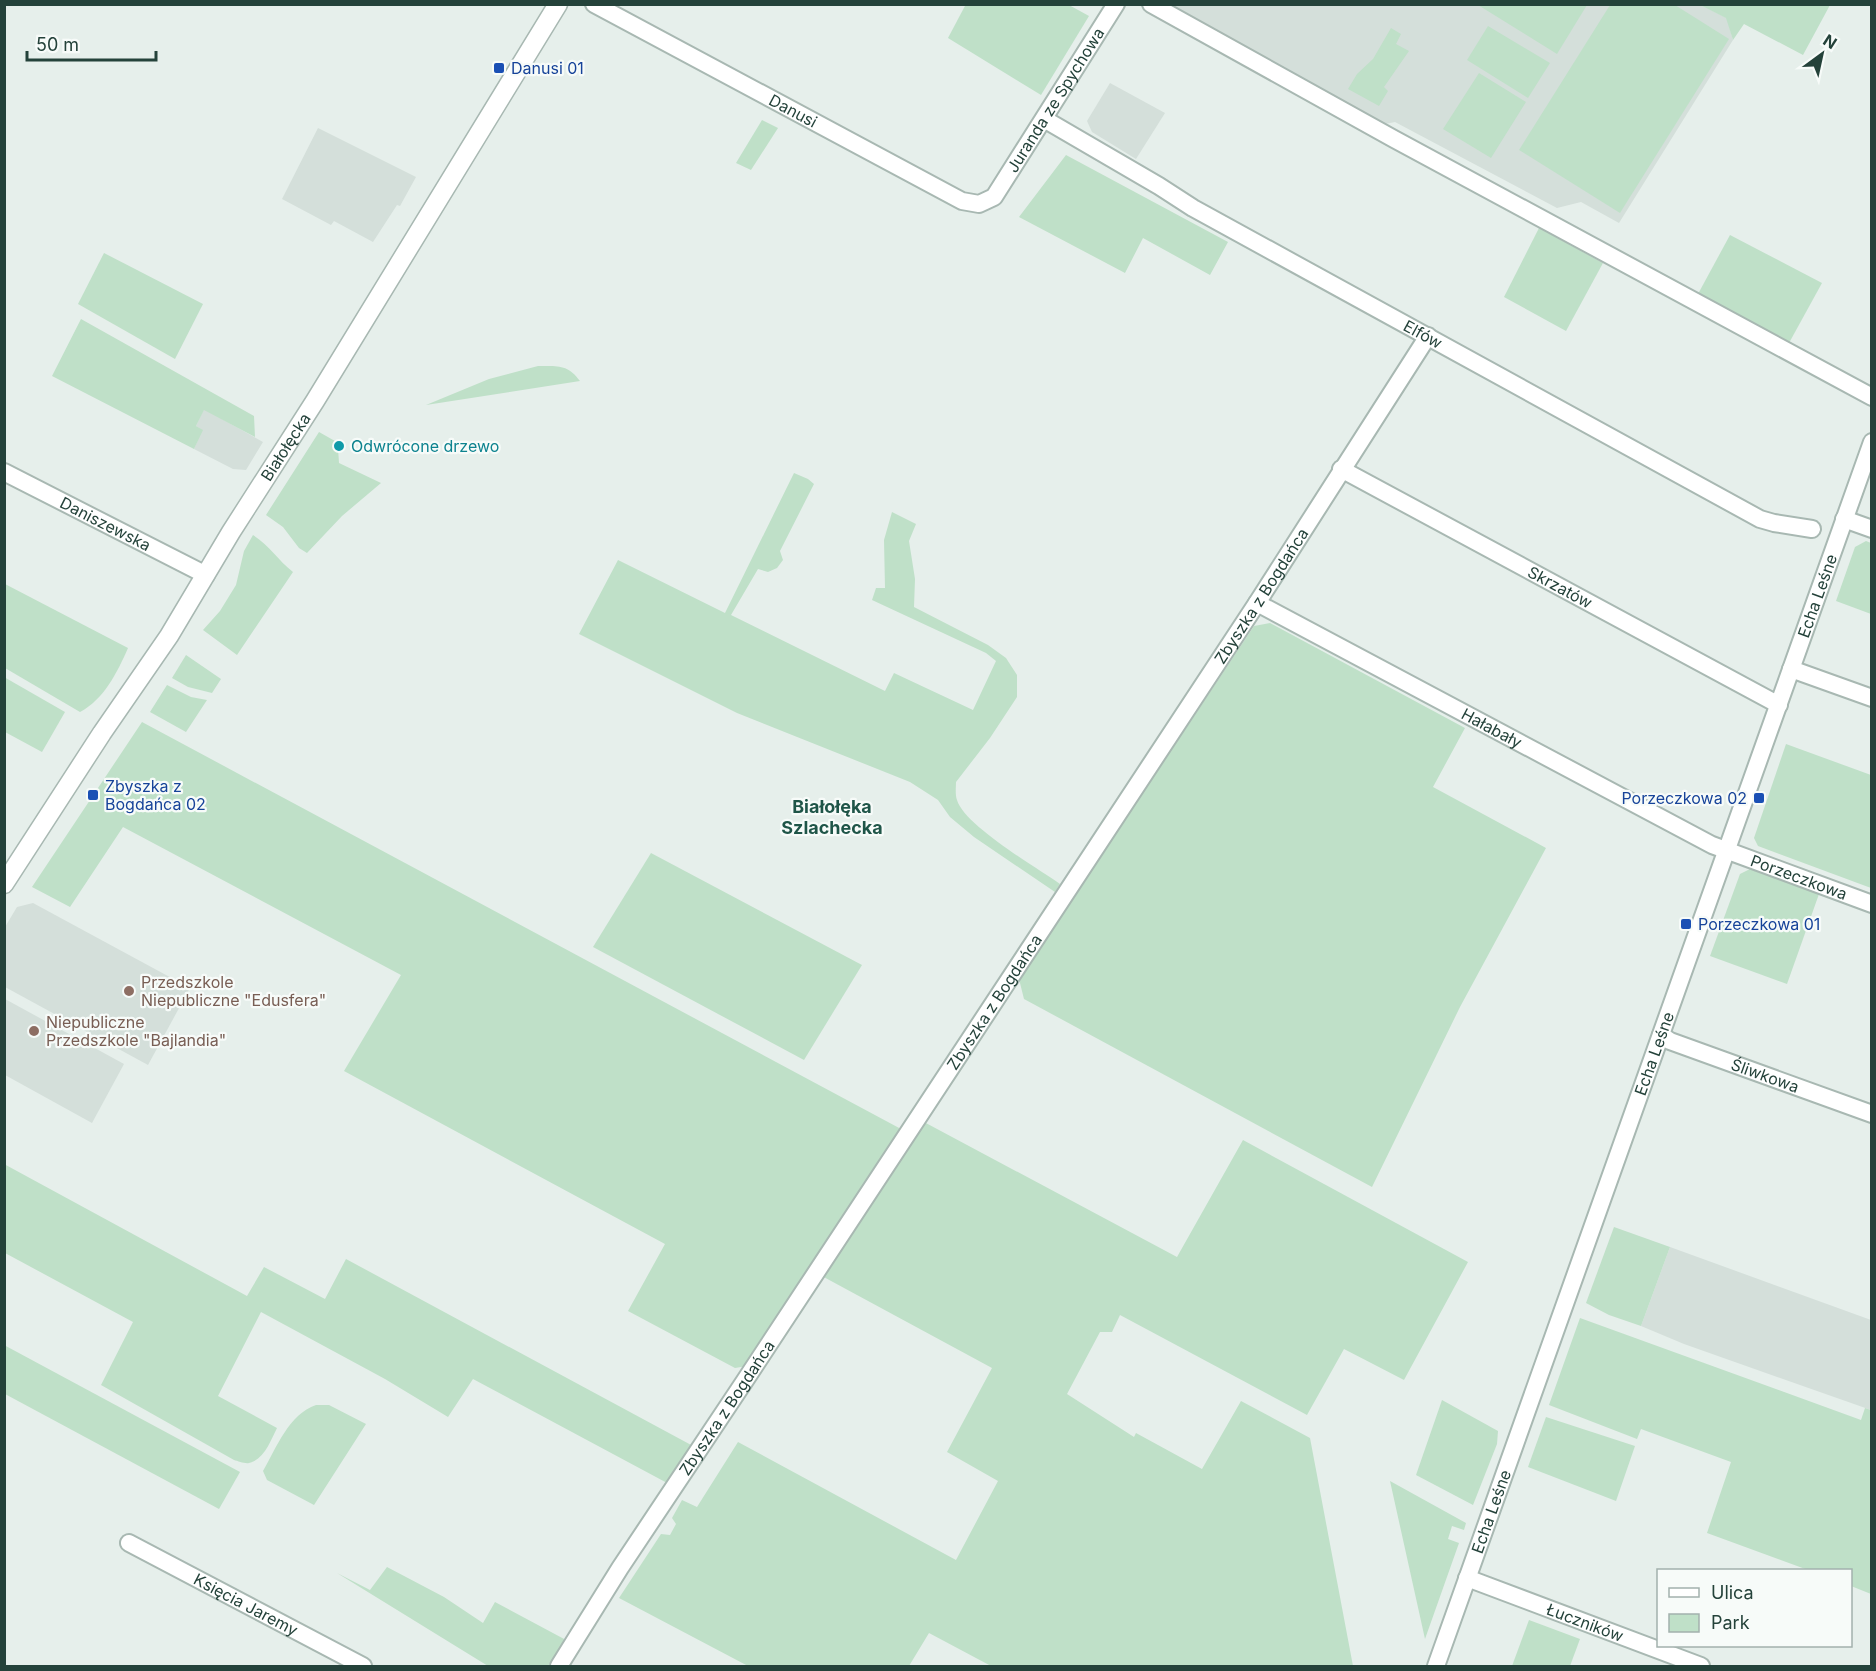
<svg xmlns="http://www.w3.org/2000/svg" width="1876" height="1671" viewBox="0 0 1876 1671" font-family="Inter,sans-serif">
	<rect width="100%" height="100%" fill="#e6efeb"/>
	<!-- built -->
	<g fill="#d4dfda">
		<path d="M1166,5H1700L1727,18L1733,40L1619,223L1581,202L1557,208L1395,122L1385,124Z"/>
		<path d="M1110,83L1165,113L1136,159L1092,132L1087,121Z"/>
		<path d="M318,128L416,177L400,206L397,205L373,242L334,221L331,225L282,199Z"/>
		<path d="M204,409L263,442L246,470L233,469L194,449L202,430L196,426Z"/>
		<path d="M33,903L190,988L148,1065L5,987V927L17,907Z"/>
		<path d="M5,999L124,1064L92,1123L5,1075Z"/>
		<path d="M1670,1247L1871,1320V1410L1684,1344L1641,1326Z"/>
	</g>
	<!-- green -->
	<g fill="#bfe0c8">
		<path d="M966,4L1069,5L1089,16L1041,95L948,38Z"/>
		<path d="M1478,5H1587L1557,54Z"/>
		<path d="M1610,5H1675L1729,39L1620,213L1519,150Z"/>
		<path d="M1700,5H1830L1803,55L1744,24L1733,40L1726,18Z"/>
		<path d="M1488,26L1550,63L1528,98L1467,60Z"/>
		<path d="M1391,28L1401,34L1396,44L1409,51L1384,87L1388,91L1379,106L1348,89L1357,74L1373,59Z"/>
		<path d="M1479,73L1526,102L1491,158L1443,129Z"/>
		<path d="M762,120L778,128L751,170L736,163Z"/>
		<path d="M1066,155L1228,242L1210,275L1143,238L1125,273L1019,217Z"/>
		<path d="M1539,228L1603,263L1566,331L1504,297Z"/>
		<path d="M1730,235L1822,283L1789,343L1698,294Z"/>
		<path d="M104,253L203,304L175,359L78,304Z"/>
		<path d="M81,319L254,416L255,437L204,410L196,426L203,430L194,449L52,376Z"/>
		<path d="M538,366C557,366 568,364 580,381L426,405L489,379Z"/>
		<path d="M319,432L342,445L338,448L339,463L381,483L342,516L307,553L299,548L283,527L266,515Z"/>
		<path d="M794,473L808,479L814,484L780,551L783,560L777,568L768,572L758,569L731,615L885,691L894,673L973,710L996,661L986,653L872,600L876,588H885L884,540L892,512L916,524L909,541L915,579L914,607L988,645L1006,658L1017,675V697L990,738L956,782C956,787 955,795 957,800C964,825 1037,868 1060,884L1055,892L974,837L950,817L938,800L910,782L737,713L579,634L618,560L725,613Z"/>
		<path d="M253,535C269,545 278,560 293,572L237,655L203,630L220,611L236,585L244,551Z"/>
		<path d="M1866,541L1871,543V614L1836,601L1855,547Z"/>
		<path d="M5,584L128,648C117,673 104,699 80,712L5,668Z"/>
		<path d="M1270,623L1465,728L1433,787L1546,848L1460,1007L1372,1187L1024,999L1019,979L1254,626Z"/>
		<path d="M186,655L221,679L212,693L188,687L172,678Z"/>
		<path d="M4,677L65,712L42,752L5,732Z"/>
		<path d="M167,685L191,697L207,700L186,732L150,712Z"/>
		<path d="M142,722L901,1129L747,1366L735,1368L628,1311L665,1244L344,1071L401,975L123,827L70,907L32,887Z"/>
		<path d="M1786,744L1871,775V888L1758,846L1754,838Z"/>
		<path d="M651,853L862,965L804,1060L593,947Z"/>
		<path d="M1750,869L1819,894L1787,984L1710,956L1740,874Z"/>
		<path d="M924,1122L1177,1257L1243,1140L1468,1262L1404,1380L1344,1349L1307,1415L1120,1315L1112,1332H1100L1067,1394L1134,1437L1136,1433L1202,1469L1241,1401L1310,1438L1353,1666H991L929,1633L909,1666H748L619,1598L661,1534L670,1535L676,1524L672,1518L682,1500L697,1507L738,1442L956,1560L998,1481L947,1452L992,1368L820,1275Z"/>
		<path d="M4,1164L247,1296L264,1267L325,1299L346,1259L693,1446L669,1484L473,1379L448,1417L385,1379L261,1312L218,1396L277,1428C271,1440 264,1460 249,1463C245,1464 238,1461 234,1460L101,1385L133,1322L5,1253Z"/>
		<path d="M1614,1227L1670,1247L1641,1326L1609,1315L1586,1303Z"/>
		<path d="M1580,1318L1861,1420L1865,1408L1871,1410V1594L1851,1586L1850,1570H1808L1707,1533L1731,1462L1641,1429L1637,1439L1549,1405Z"/>
		<path d="M4,1345L240,1472L219,1509L5,1394Z"/>
		<path d="M1442,1400L1498,1431L1497,1444L1473,1505L1416,1475Z"/>
		<path d="M316,1405H329L366,1424L314,1505L267,1480L263,1471C277,1447 289,1414 316,1405Z"/>
		<path d="M1546,1417L1635,1446L1616,1501L1528,1467Z"/>
		<path d="M1390,1481L1466,1523L1464,1530L1452,1526L1448,1539L1459,1543L1425,1639Z"/>
		<path d="M387,1567L444,1597L483,1623L495,1602L566,1640L548,1666H488L337,1573L370,1590Z"/>
		<path d="M1529,1620L1580,1639L1570,1666H1512Z"/>
	</g>
	<g fill="none" stroke-linecap="round" stroke-linejoin="round">
		<!-- minor casing -->
		<g stroke="#a8b8b2" stroke-width="20">
			<g id="minor">
				<path id="s1" d="M594,4L962,201L979,204L994,197L1116,4"/>
				<path d="M1151,4L1394,139L1872,397"/>
				<path id="s2" d="M1044,119L1159,186L1193,208L1760,519L1774,523L1812,529"/>
				<path id="s3" d="M1341,469L1779,705"/>
				<path id="s4" d="M4,472L206,575"/>
				<path d="M1844,519L1872,529"/>
				<path id="s5" d="M1257,603L1712,845L1872,904"/>
				<path d="M1791,669L1872,698"/>
				<path id="s6" d="M1661,1035L1670,1041L1872,1114"/>
				<path id="s7" d="M129,1543L363,1666"/>
				<path id="s8" d="M1467,1578L1701,1666"/>
				<path id="s9" d="M559,1666L620,1568L744,1382L1257,603L1428,336"/>
				<path id="s10" d="M1436,1666L1872,442"/>
			</g>
		</g>
		<!-- tertiary casing -->
		<g stroke="#a8b8b2" stroke-width="21">
			<g id="tertiary">
				<path id="s11" d="M4,884L102,733L169,636L231,532L315,401L558,4"/>
			</g>
		</g>
		<!-- minor -->
		<use href="#minor" stroke="#fff" stroke-width="16"/>
		<!-- tertiary -->
		<use href="#tertiary" stroke="#fff" stroke-width="18"/>
	</g>
	<!-- markers -->
	<g fill="#1a4fb4" stroke="#f7fbf9" stroke-width="2">
		<rect x="493" y="62" width="12" height="12" rx="3"/>
		<rect x="87" y="789" width="12" height="12" rx="3"/>
		<rect x="1753" y="792" width="12" height="12" rx="3"/>
		<rect x="1680" y="918" width="12" height="12" rx="3"/>
	</g>
	<circle fill="#0f9aa8" stroke="#f7fbf9" stroke-width="2" cx="339" cy="446" r="6"/>
	<g fill="#8d6e63" stroke="#f7fbf9" stroke-width="2">
		<circle cx="129" cy="991" r="6"/>
		<circle cx="34" cy="1031" r="6"/>
	</g>
	<g text-anchor="middle" dominant-baseline="central" stroke-width="4.5" stroke-linejoin="round" paint-order="stroke">
		<!-- transit labels -->
		<g font-size="16" fill="#164399" stroke="#f7fbf9" text-anchor="start">
			<text x="511" y="68">Danusi 01</text>
			<text x="105" y="786">Zbyszka z<tspan x="105" dy="18">Bogdańca 02</tspan></text>
			<text x="1747" y="798" text-anchor="end">Porzeczkowa 02</text>
			<text x="1698" y="924">Porzeczkowa 01</text>
		</g>
		<!-- street labels -->
		<g font-size="16" fill="#24423a" stroke="#f7fbf9">
			<text stroke="none"><textPath href="#s1" startOffset="566">Juranda ze Spychowa</textPath></text>
			<text stroke="none"><textPath href="#s1" startOffset="226">Danusi</textPath></text>
			<text stroke="none"><textPath href="#s2" startOffset="436">Elfów</textPath></text>
			<text stroke="none"><textPath href="#s11" startOffset="520">Białołęcka</textPath></text>
			<text stroke="none"><textPath href="#s4" startOffset="114">Daniszewska</textPath></text>
			<text stroke="none"><textPath href="#s3" startOffset="249">Skrzatów</textPath></text>
			<text stroke="none"><textPath href="#s9" startOffset="1280">Zbyszka z Bogdańca</textPath></text>
			<text stroke="none"><textPath href="#s10" startOffset="1136">Echa Leśne</textPath></text>
			<text stroke="none"><textPath href="#s5" startOffset="266">Hałabały</textPath></text>
			<text stroke="none"><textPath href="#s5" startOffset="608">Porzeczkowa</textPath></text>
			<text stroke="none"><textPath href="#s9" startOffset="794">Zbyszka z Bogdańca</textPath></text>
			<text stroke="none"><textPath href="#s10" startOffset="650">Echa Leśne</textPath></text>
			<text stroke="none"><textPath href="#s6" startOffset="112">Śliwkowa</textPath></text>
			<text stroke="none"><textPath href="#s9" startOffset="308">Zbyszka z Bogdańca</textPath></text>
			<text stroke="none"><textPath href="#s10" startOffset="164">Echa Leśne</textPath></text>
			<text stroke="none"><textPath href="#s7" startOffset="132">Księcia Jaremy</textPath></text>
			<text stroke="none"><textPath href="#s8" startOffset="126">Łuczników</textPath></text>
		</g>
		<!-- culture labels -->
		<g font-size="16" fill="#0d838f" stroke="#f7fbf9" text-anchor="start">
			<text x="351" y="446">Odwrócone drzewo</text>
		</g>
		<!-- education labels -->
		<g font-size="16" fill="#785e54" stroke="#f7fbf9" text-anchor="start">
			<text x="141" y="982">Przedszkole<tspan x="141" dy="18">Niepubliczne "Edusfera"</tspan></text>
			<text x="46" y="1022">Niepubliczne<tspan x="46" dy="18">Przedszkole "Bajlandia"</tspan></text>
		</g>
		<!-- neighbourhood labels -->
		<g font-size="18" font-weight="bold" fill="#1f5548" stroke="#f7fbf9">
			<text x="832" y="806">Białołęka<tspan x="832" dy="21">Szlachecka</tspan></text>
		</g>
	</g>
	<!-- border -->
	<rect width="1876" height="1671" fill="none" stroke="#24423a" stroke-width="12"/>
	<!-- legend -->
	<rect x="1657" y="1569" width="195" height="78" fill="#f7fbf9" stroke="#a3b1ad" stroke-width="1.5"/>
	<rect x="1669" y="1588" width="30" height="9" fill="#ffffff" stroke="#a3b1ad" stroke-width="1.5"/>
	<text x="1711" y="1599" font-size="18" fill="#24423a">Ulica</text>
	<rect x="1669" y="1614" width="30" height="18" fill="#bfe0c8" stroke="#a3b1ad" stroke-width="1.5"/>
	<text x="1711" y="1629" font-size="18" fill="#24423a">Park</text>
	<!-- north arrow -->
	<g transform="translate(1822 54) rotate(33)" stroke="#f7fbf9" stroke-width="4.5" paint-order="stroke">
	<path d="M0-4.5L10 22L0 15L-10 22Z" fill="#24423a"/>
	<text y="-9" font-size="16" font-weight="bold" text-anchor="middle" fill="#24423a">N</text>
	</g>
	<!-- scale -->
	<path d="M27 51v9h129v-9" fill="none" stroke="#24423a" stroke-width="3"/>
	<text x="36" y="51" font-size="18" fill="#24423a" stroke="#f7fbf9" stroke-width="4.5" paint-order="stroke">50 m</text>
</svg>
